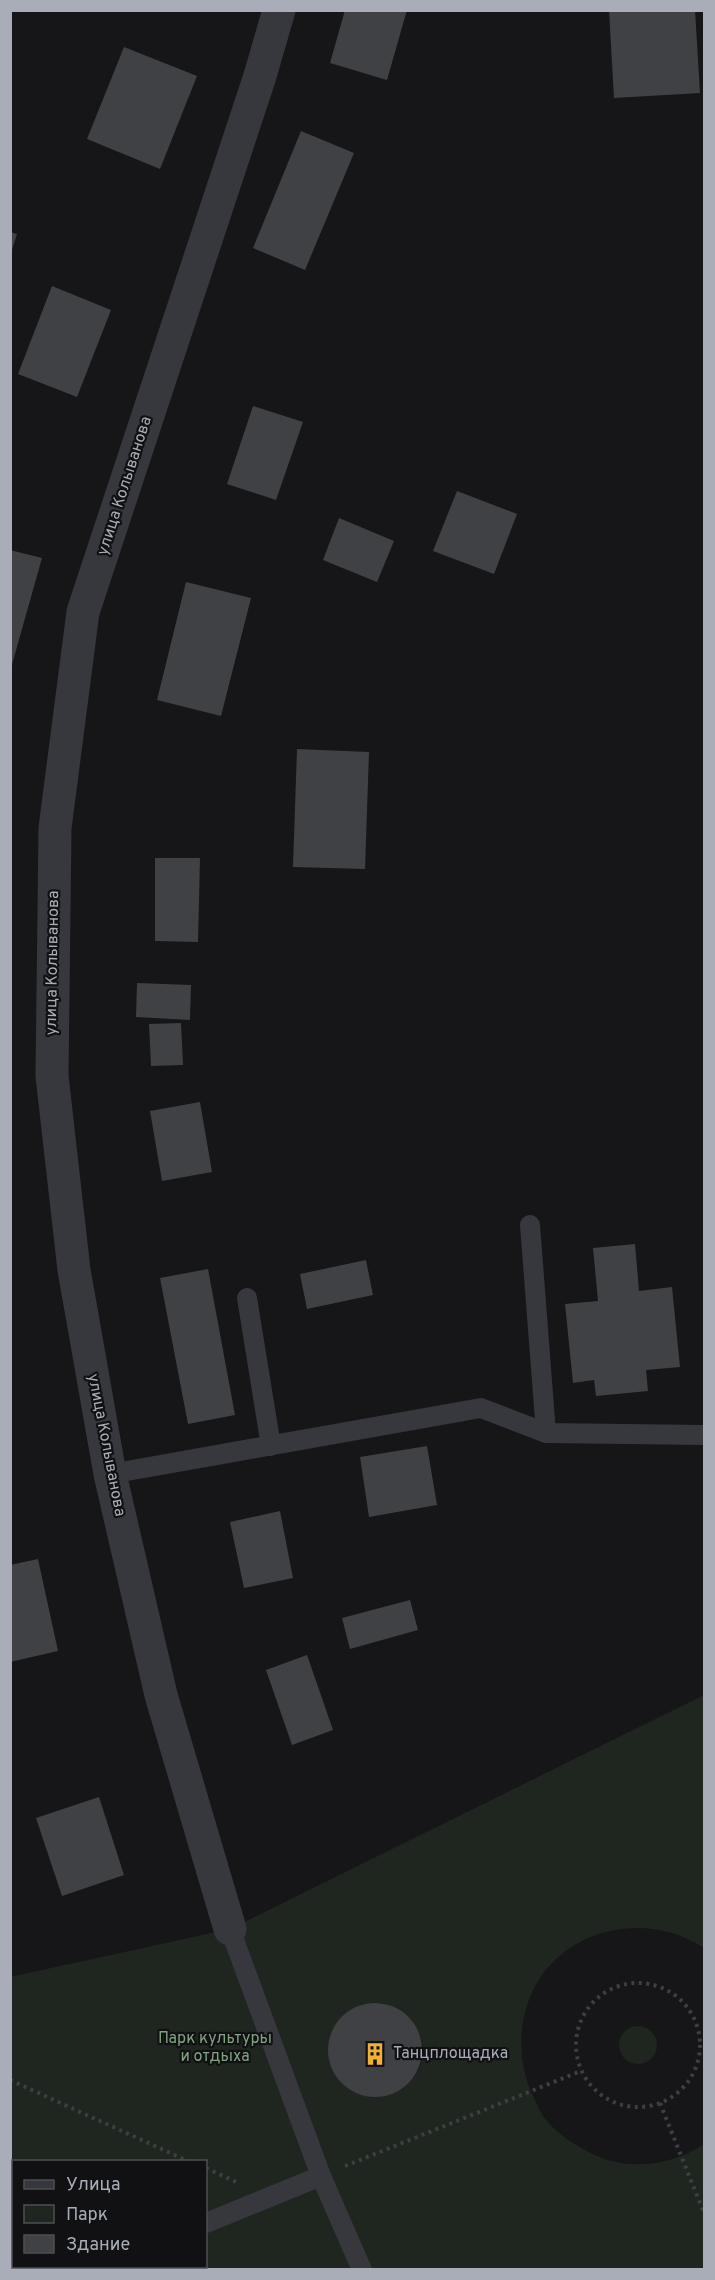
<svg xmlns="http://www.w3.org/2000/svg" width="715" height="2280" viewBox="0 0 715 2280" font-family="Overpass,sans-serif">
	<rect width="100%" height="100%" fill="#161618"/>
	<!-- green -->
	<g fill="#1e261f" fill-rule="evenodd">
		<path d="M704,1695V1948C654,1915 584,1923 545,1971C517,2007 514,2060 535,2100C538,2106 541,2114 546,2120C560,2136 577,2147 597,2156C632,2171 673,2165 704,2144V2269H11L10,1977L230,1929ZM382,2003C412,2013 435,2042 416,2074C409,2084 398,2092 386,2095C320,2110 301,2004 382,2003ZM14,2162H206V2266H14Z"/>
		<circle cx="638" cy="2045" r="19"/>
	</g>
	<!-- building -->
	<g fill="#404145">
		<path d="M345,10H407L387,80L330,63Z"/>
		<path d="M609,10H695L700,93L614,98Z"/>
		<path d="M124,47L197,76L160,169L87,139Z"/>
		<path d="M301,131L354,153L305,270L253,248Z"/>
		<path d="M10,232L17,234L11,253H10Z"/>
		<path d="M52,286L111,310L77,397L18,374Z"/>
		<path d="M253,406L303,422L276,500L227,484Z"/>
		<path d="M457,491L517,514L494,574L433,551Z"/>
		<path d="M339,518L394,541L377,582L323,560Z"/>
		<path d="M10,550L42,558L11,668H10Z"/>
		<path d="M186,582L251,598L221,716L157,700Z"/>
		<path d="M297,749L369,752L365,869L293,867Z"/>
		<path d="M155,858H200L198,942L155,941Z"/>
		<path d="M137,983L191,985L190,1020L136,1017Z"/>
		<path d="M181,1023L183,1065L151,1066L149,1024Z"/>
		<path d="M200,1102L212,1172L162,1181L150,1111Z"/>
		<path d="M635,1244L639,1291L672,1287L680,1367L646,1370L648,1391L596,1396L594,1380L573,1383L565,1304L598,1301L593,1248Z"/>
		<path d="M366,1260L373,1295L307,1309L300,1274Z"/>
		<path d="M208,1269L235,1415L188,1424L160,1278Z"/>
		<path d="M427,1446L437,1505L369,1517L360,1457Z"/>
		<path d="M280,1511L293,1578L244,1588L230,1522Z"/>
		<path d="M38,1559L58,1651L10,1662V1565Z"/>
		<path d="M410,1600L418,1630L350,1649L342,1618Z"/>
		<path d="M307,1655L333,1730L292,1745L266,1670Z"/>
		<path d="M99,1797L124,1875L62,1896L36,1818Z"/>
		<circle cx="375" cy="2050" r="47"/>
	</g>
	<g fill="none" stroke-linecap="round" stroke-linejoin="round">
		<!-- path -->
		<g stroke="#3d3f44" stroke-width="4" stroke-dasharray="3 4.5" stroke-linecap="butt">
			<circle cx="638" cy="2045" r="62"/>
			<path d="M10,2080L190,2162"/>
			<path d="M660,2103L704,2213"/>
			<path d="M345,2166L581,2071"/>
			<path d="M206,2168L236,2182"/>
			<path d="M10,2210L14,2215"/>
			<path d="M45,2266L47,2270"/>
		</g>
		<!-- service -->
		<g stroke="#37383d" stroke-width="20">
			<path d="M530,1225L546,1433"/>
			<path d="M247,1298L271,1446"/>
			<path d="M110,1474L481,1408L546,1433L704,1435"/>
			<path d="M230,1929L321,2176L362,2270"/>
			<path d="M206,2223L321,2176"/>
			<path d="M90,2270L98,2266"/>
		</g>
		<!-- minor -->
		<path stroke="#37383d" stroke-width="33" d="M230,1929L161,1695L110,1474L74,1270L52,1076L55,828L83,612L260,76L279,10"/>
	</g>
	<!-- icons -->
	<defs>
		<g id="building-bare" transform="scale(1.8)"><path d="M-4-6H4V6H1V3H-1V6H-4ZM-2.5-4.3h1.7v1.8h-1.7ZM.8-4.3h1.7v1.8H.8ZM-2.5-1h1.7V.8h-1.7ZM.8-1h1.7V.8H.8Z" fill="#f2b134" stroke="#111113" stroke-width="2.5" paint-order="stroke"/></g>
	</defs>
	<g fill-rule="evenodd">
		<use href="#building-bare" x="375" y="2054"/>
	</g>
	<g text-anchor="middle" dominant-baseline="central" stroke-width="4.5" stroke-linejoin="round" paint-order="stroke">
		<!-- street labels -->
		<g font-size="16" fill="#a8adb8" stroke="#111113">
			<text transform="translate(125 486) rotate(-72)">улица Колыванова</text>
			<text transform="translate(53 963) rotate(-89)">улица Колыванова</text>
			<text transform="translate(106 1445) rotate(79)">улица Колыванова</text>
		</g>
		<!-- park labels -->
		<g font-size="16" fill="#7fa381" stroke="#111113">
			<text x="215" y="2039">Парк культуры<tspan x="215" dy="18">и отдыха</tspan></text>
		</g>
		<!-- poi labels -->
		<g font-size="16" fill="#a8adb8" stroke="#111113" text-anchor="start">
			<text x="393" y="2054">Танцплощадка</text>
		</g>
	</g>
	<!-- border -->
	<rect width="715" height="2280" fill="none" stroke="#a8adb8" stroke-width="24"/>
	<!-- legend -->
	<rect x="12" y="2160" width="195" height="108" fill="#111113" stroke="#4d4f55" stroke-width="1.5"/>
	<rect x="24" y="2180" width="30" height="9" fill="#37383d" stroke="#4d4f55" stroke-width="1.5"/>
	<text x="66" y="2190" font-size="18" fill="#a8adb8">Улица</text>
	<rect x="24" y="2205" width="30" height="18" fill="#1e261f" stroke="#4d4f55" stroke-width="1.5"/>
	<text x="66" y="2220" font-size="18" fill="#a8adb8">Парк</text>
	<rect x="24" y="2235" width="30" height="18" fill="#404145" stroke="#4d4f55" stroke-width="1.5"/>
	<text x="66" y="2250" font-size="18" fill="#a8adb8">Здание</text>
</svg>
